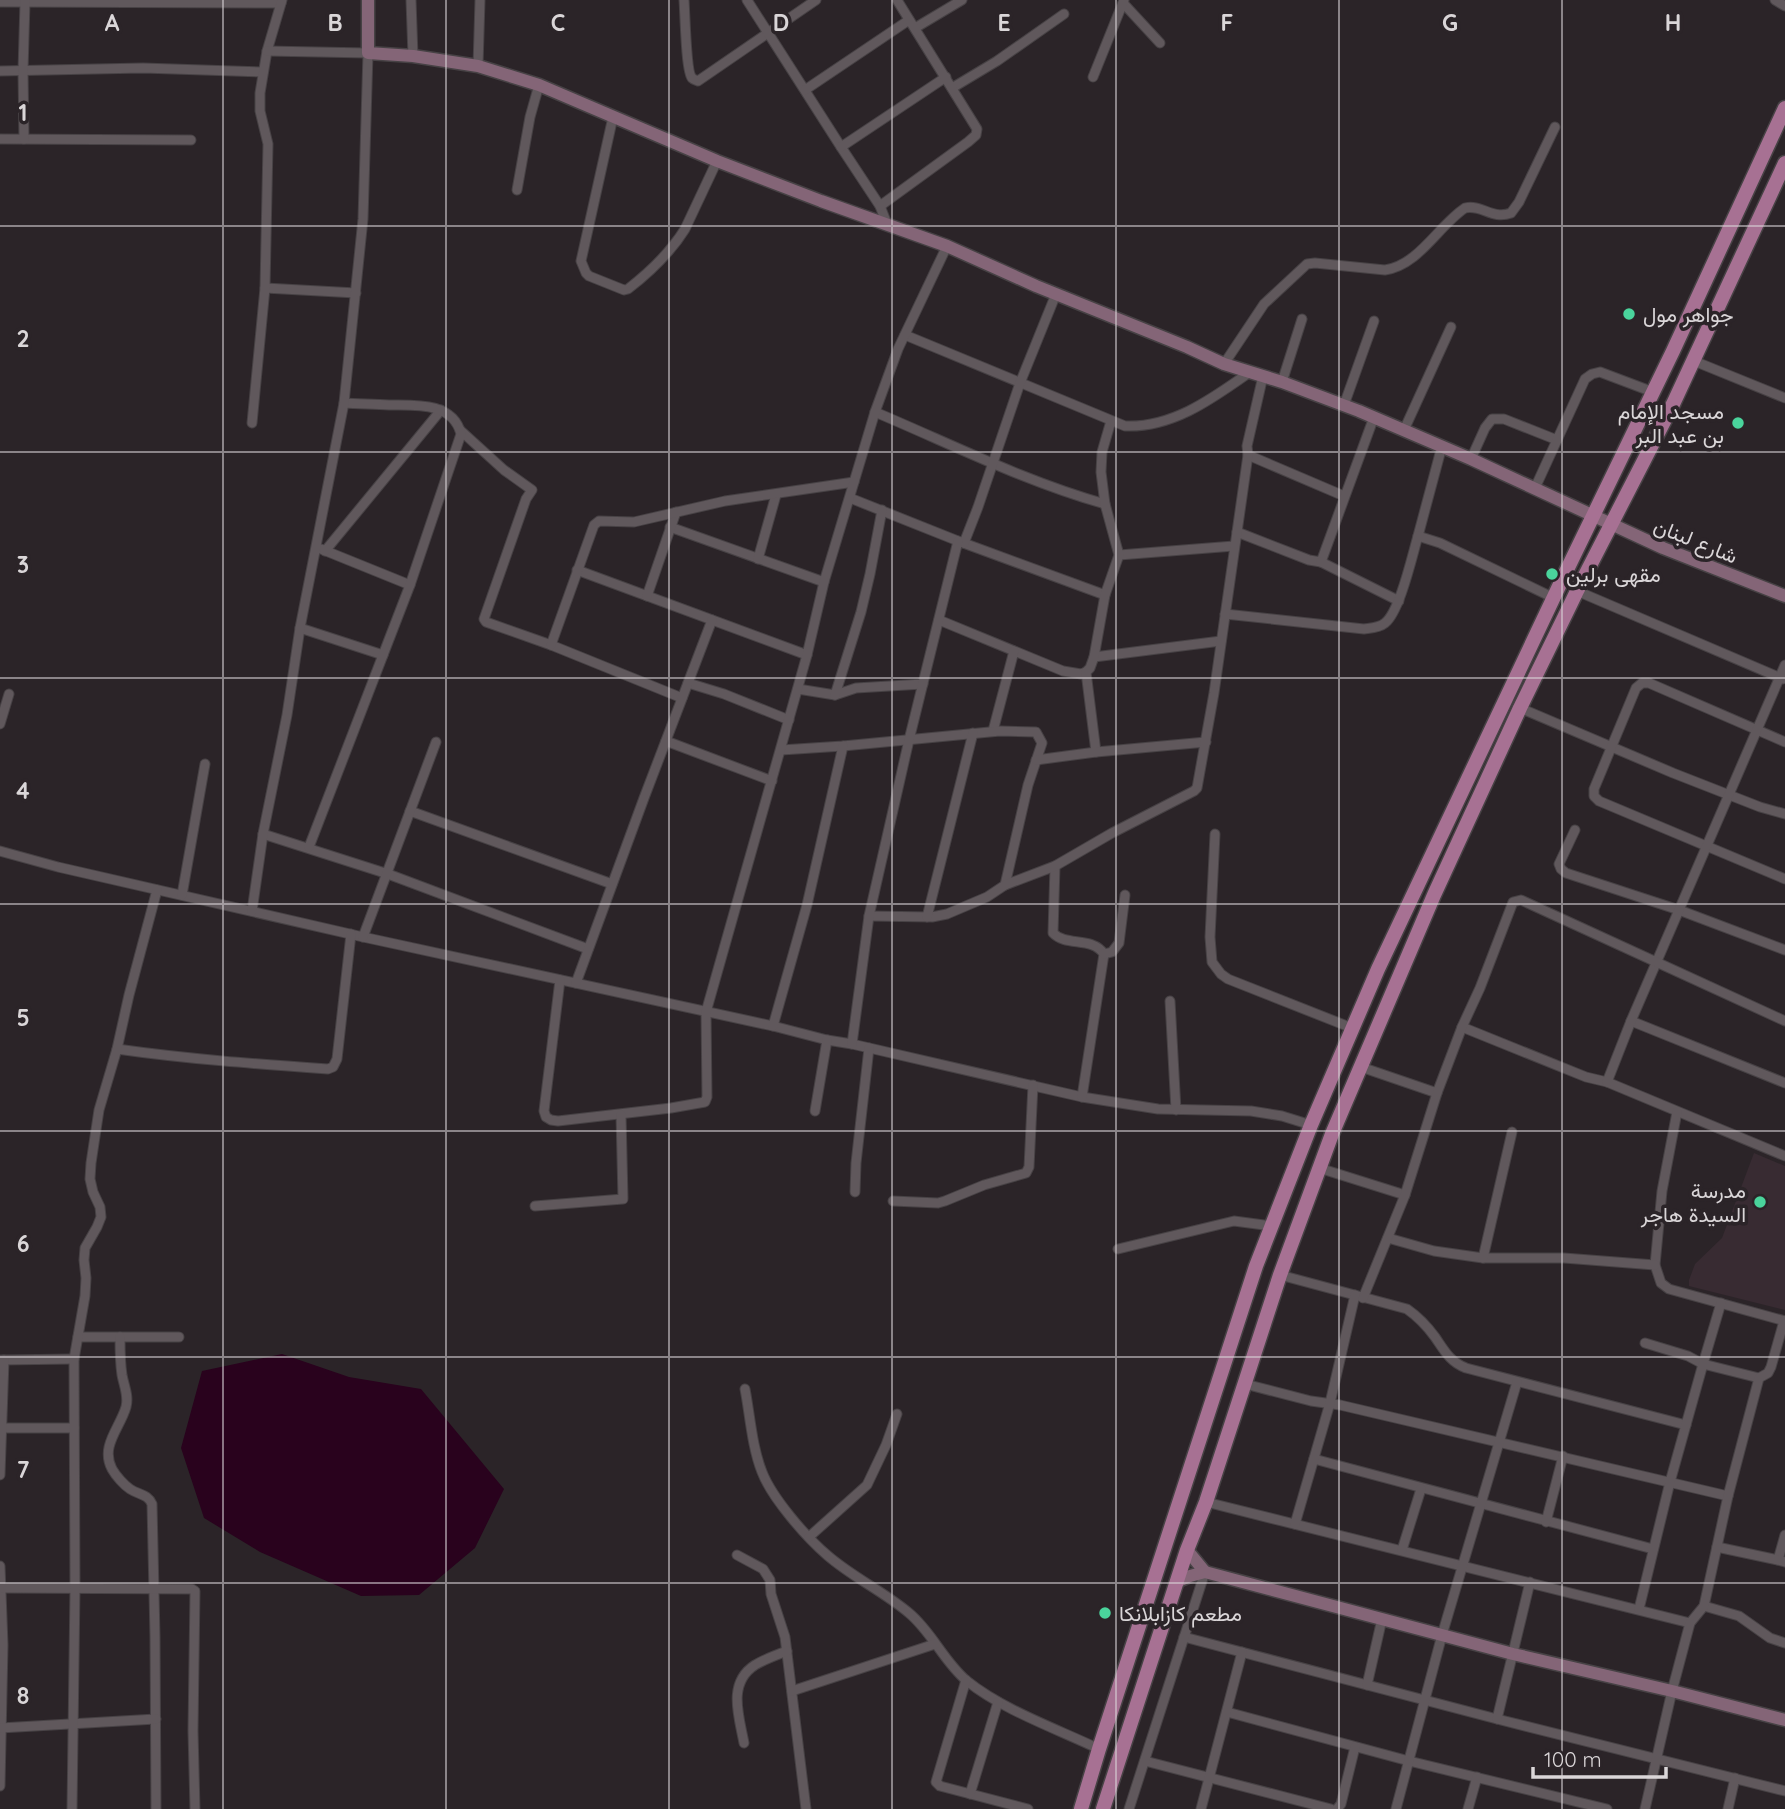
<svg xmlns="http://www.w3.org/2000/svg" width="1785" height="1809" viewBox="0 0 1785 1809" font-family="Quicksand,Vazirmatn,sans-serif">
	<rect width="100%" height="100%" fill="#2b2428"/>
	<!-- built -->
	<path fill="#382b32" d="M1754,1153L1785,1166V1310L1689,1286V1280L1695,1264L1722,1238Z"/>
	<!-- water -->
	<path fill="#29021d" d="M282,1354L349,1377L421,1389L504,1489L475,1548L419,1595L361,1596L260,1552L204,1518L181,1448L202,1371Z"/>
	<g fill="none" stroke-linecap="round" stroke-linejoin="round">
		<!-- street casing -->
		<g stroke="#474245" stroke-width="11">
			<g id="street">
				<path d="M411,0L413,56"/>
				<path d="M684,0C685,12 686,72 692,78C694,80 696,80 698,81L816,0"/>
				<path d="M747,0L841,147L880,206L887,224"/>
				<path d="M1775,0L1785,6"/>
				<path d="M0,2L281,3"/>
				<path d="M1123,3L1160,43"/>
				<path d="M915,28L962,0"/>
				<path d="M478,66L480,0"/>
				<path d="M0,71L143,68L263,72"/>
				<path d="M1093,77L1124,0"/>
				<path d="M952,88L997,61L1064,14"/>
				<path d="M805,90L909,20"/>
				<path d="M613,117L581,261L586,273L589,276L624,290L628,289C650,272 670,253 685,229L717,161"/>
				<path d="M0,139L191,140"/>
				<path d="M24,139L23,71L25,2"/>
				<path d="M841,147L946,77"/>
				<path d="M517,190L530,117L539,85"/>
				<path d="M880,206L968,142L976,135L977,129L897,0"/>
				<path d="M265,288L356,293"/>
				<path d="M905,335L1125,426C1173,428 1213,398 1250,372"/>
				<path d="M1694,361L1785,398"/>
				<path d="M1224,364L1264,304L1307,264L1315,263L1385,270C1419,265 1438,226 1465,208C1482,204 1492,220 1511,213L1519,202L1555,127"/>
				<path d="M1282,382L1302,319"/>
				<path d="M1344,405L1374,321"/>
				<path d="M875,412C951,444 1026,482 1105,504"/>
				<path d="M252,423L265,288L268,144L260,111V93L267,51L282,0"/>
				<path d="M460,430L504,470L532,490L526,499L484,619L486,622L551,645L682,698"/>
				<path d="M1404,430L1451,327"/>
				<path d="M1248,455L1344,496"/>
				<path d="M1471,459L1485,428L1492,419H1504L1557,440"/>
				<path d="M1535,488L1585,379L1592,374L1600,372L1653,392"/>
				<path d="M850,498L958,541L1105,595"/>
				<path d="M670,527L824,582"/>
				<path d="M1237,532L1309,560L1321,562L1374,417"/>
				<path d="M1418,536L1442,446"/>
				<path d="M964,543L978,507L1020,383L1056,294"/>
				<path d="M321,549L410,585"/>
				<path d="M325,551L441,410"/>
				<path d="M1119,555L1234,546"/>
				<path d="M758,559L776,495"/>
				<path d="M1321,562L1399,601"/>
				<path d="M577,570L807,655"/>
				<path d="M1577,591L1783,679"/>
				<path d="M647,596L676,512"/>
				<path d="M1225,614L1364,629C1371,628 1379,628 1385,623C1400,611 1412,556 1418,536L1440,543L1554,598"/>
				<path d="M939,620L1063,671L1081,674L1086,672"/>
				<path d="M300,628L383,655"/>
				<path d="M551,645L594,525L599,521L634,522L725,501L854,482"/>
				<path d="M1094,657L1221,641"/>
				<path d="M688,683L724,694L789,720"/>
				<path d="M798,689L835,695L856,688L923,684"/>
				<path d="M835,695L861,612L870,574L882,510"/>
				<path d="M1520,708L1673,773L1760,807L1785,814"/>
				<path d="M0,724L9,694"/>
				<path d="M993,731L1014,651"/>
				<path d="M666,741L772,781"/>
				<path d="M1785,742L1649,683H1642L1636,688L1594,789V796L1599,801L1785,879"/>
				<path d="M781,750L843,746L1000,731L1036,732L1042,743L1028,785L1005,885"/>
				<path d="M1096,752L1086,672L1090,668L1094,657L1105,595L1119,555L1105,504L1101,472L1102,452L1111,421"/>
				<path d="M1036,760L1096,752L1206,742"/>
				<path d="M410,811L612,884"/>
				<path d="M1575,830L1559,864L1561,869L1566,873L1679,910L1785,950"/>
				<path d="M263,834L388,874L588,949"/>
				<path d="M1215,834L1210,937L1212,962L1221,974L1228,979L1352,1028"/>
				<path d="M309,847L410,585L461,434C453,402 416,405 389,405C374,404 359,404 344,403"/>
				<path d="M0,851L58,867L363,937L773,1026L827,1040L852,1044L1082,1097L1158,1109L1251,1111L1282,1116L1311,1125"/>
				<path d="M1055,866L1053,933C1066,947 1092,936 1104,954L1082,1097"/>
				<path d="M182,895L205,764"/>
				<path d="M252,911L263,834L287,715L300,628L344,403L363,219L368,53L267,51"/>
				<path d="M869,916L932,917L947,914L987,897L1005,885L1055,866L1112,833L1194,791L1197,788L1214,693L1248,455L1247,446L1263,376"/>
				<path d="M927,917L973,733"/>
				<path d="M363,937L436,742"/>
				<path d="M1104,954L1112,952L1119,943L1125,895"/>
				<path d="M560,980L544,1111L546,1117L551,1120L558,1121L671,1108L705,1102L707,1097L706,1012L807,655L824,582L875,412L898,349L947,246"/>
				<path d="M576,983L644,798L712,620"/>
				<path d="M1170,1001L1176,1110"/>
				<path d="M1631,1021L1785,1083"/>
				<path d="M773,1026L807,905L843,746"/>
				<path d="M1462,1027L1586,1077L1607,1082L1785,1156"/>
				<path d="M852,1044L869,916L909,740L958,541"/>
				<path d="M117,1049C187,1059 257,1064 328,1069L333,1067L337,1059L351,934"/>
				<path d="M1361,1067L1437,1093"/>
				<path d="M1607,1082L1631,1021L1785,665"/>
				<path d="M815,1111L827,1040"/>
				<path d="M1677,1112L1662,1191L1655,1265L1661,1283L1669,1289L1785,1321"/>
				<path d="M1319,1168L1405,1195"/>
				<path d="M855,1192L856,1163L869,1048"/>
				<path d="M893,1201L938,1203L945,1201L984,1185L1026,1173L1029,1167L1033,1085"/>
				<path d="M535,1206L623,1199L621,1115"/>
				<path d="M1388,1238L1434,1251L1483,1258H1564L1655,1265"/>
				<path d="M1118,1249L1234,1221L1272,1226"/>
				<path d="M1483,1258L1512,1132"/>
				<path d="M1280,1275L1407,1309C1417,1316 1427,1326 1435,1337C1444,1350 1450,1362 1466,1368L1686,1425"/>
				<path d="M1363,1298L1405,1195L1437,1093L1462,1027L1480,988L1513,902L1521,900L1785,1021"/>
				<path d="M78,1337H179"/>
				<path d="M120,1337C120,1350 120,1362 122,1375C124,1386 129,1396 126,1407C120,1428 100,1446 112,1469C116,1476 124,1485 130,1489C139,1495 148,1494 152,1504L155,1637L156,1809"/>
				<path d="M1645,1343L1688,1356L1703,1364L1721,1303"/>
				<path d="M0,1360L74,1359"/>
				<path d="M1245,1384L1311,1401L1340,1405L1728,1496"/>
				<path d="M745,1389C750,1415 752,1447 762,1472C772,1498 806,1537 827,1555C852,1577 883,1591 909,1613C932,1632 944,1662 967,1681C1003,1710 1057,1729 1099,1749"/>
				<path d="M0,1428H74"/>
				<path d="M1314,1459L1653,1549"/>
				<path d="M0,1475L4,1360"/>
				<path d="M1206,1502L1690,1623"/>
				<path d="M1546,1522L1563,1456"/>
				<path d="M1295,1524L1330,1403L1355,1295"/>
				<path d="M1785,1535L1778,1560L1785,1562"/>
				<path d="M809,1537L867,1485L886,1445L897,1414"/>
				<path d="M1717,1547L1778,1560"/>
				<path d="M1402,1550L1421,1489"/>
				<path d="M737,1555L763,1569L770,1580L771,1594L785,1637L806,1809"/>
				<path d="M0,1566L3,1645L0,1786"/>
				<path d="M1,1588L192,1589L195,1591L193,1731L195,1809"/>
				<path d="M1704,1606L1739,1616L1770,1638L1785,1643"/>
				<path d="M1639,1609L1670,1482L1703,1364L1759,1378"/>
				<path d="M1184,1637L1497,1719L1785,1791"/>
				<path d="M966,1680L936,1782L940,1786L1028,1809"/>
				<path d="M1367,1685L1382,1619"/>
				<path d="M792,1691L935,1644"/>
				<path d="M1227,1712L1409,1761L1607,1809"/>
				<path d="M1497,1719L1530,1582"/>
				<path d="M0,1728L156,1719"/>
				<path d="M744,1743C739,1716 727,1683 755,1665C765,1659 776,1655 787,1651"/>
				<path d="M1145,1761L1331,1809"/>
				<path d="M970,1794L998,1702"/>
				<path d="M72,1809L75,1588L74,1359L85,1296L86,1278L84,1260L85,1248L97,1227L101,1217L100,1207L93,1192L90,1179L91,1163L99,1110L117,1049L129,995L157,890"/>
				<path d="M1129,1809L1205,1572"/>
				<path d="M1201,1809L1242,1652"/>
				<path d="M1337,1809L1341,1804L1355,1747"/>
				<path d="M1396,1809L1442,1635L1517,1382"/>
				<path d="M1468,1809L1477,1777"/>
				<path d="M1645,1809L1672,1691L1690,1623L1704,1606L1728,1496L1759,1378L1768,1373L1771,1367L1784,1321"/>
				<path d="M1728,1809L1735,1778"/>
			</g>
		</g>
		<!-- secondary casing -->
		<g stroke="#474245" stroke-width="15">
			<g id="secondary">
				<path d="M368,0V53L413,56L478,66L539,85L717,161L821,201L947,246L1036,286L1187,347L1224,364L1282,382L1359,411L1471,459L1663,548L1785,596"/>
				<path d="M1187,1550L1205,1572"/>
				<path d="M1176,1582L1190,1576L1205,1572L1513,1654L1672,1691L1785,1720"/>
			</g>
		</g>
		<!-- primary casing -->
		<g stroke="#474245" stroke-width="17">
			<g id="primary">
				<path d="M1081,1809L1099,1749L1256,1266L1311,1125L1378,969L1561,582L1673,351L1785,108"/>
				<path d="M1103,1809L1187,1550L1206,1502L1280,1275L1332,1134L1434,895L1520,708L1577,591L1674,402L1785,163"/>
			</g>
		</g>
		<!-- street -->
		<use href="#street" stroke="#60585c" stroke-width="9"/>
		<!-- secondary -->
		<use href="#secondary" stroke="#846577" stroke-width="12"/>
		<!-- primary -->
		<use href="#primary" stroke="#a77193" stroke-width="14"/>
	</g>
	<!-- grid -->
	<path fill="none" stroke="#dad6d8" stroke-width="2" stroke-opacity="0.55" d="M223,0V1809M446,0V1809M669,0V1809M892,0V1809M1116,0V1809M1339,0V1809M1562,0V1809M0,226H1785M0,452H1785M0,678H1785M0,904H1785M0,1131H1785M0,1357H1785M0,1583H1785"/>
	<!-- markers -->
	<g fill="#4ad49c" stroke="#2b2428" stroke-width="2.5">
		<circle cx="1629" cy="314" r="7"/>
		<circle cx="1738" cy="423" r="7"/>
		<circle cx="1552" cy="574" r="7"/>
		<circle cx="1760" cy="1202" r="7"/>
		<circle cx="1105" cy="1613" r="7"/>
	</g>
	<g text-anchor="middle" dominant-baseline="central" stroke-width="7" stroke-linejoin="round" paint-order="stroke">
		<!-- poi labels -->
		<g font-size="21" fill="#dad6d8" stroke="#2b2428" text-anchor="start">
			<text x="1643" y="314">جواهر مول</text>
			<text x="1724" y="411" text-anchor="end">مسجد الإمام<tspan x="1724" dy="24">بن عبد البر</tspan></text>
			<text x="1566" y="574">مقهى برلين</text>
			<text x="1746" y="1190" text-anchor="end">مدرسة<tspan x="1746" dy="24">السيدة هاجر</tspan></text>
			<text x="1119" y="1613">مطعم كازابلانكا</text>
		</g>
		<!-- street labels -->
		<g font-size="21" fill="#dad6d8" stroke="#2b2428">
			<text transform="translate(1696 540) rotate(22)">شارع لبنان</text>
		</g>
	</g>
	<g font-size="23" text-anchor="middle" font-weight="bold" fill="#dad6d8" stroke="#2b2428" stroke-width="7" stroke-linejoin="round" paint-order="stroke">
		<text x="112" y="31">A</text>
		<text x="335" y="31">B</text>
		<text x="558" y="31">C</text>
		<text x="781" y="31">D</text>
		<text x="1004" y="31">E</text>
		<text x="1227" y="31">F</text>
		<text x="1450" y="31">G</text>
		<text x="1673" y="31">H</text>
		<text x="23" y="121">1</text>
		<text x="23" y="347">2</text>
		<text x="23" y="573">3</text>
		<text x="23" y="799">4</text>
		<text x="23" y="1026">5</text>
		<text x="23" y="1252">6</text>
		<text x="23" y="1478">7</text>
		<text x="23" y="1704">8</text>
	</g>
	<!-- scale -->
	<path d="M1533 1767v10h133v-10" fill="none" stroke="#dad6d8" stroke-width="3.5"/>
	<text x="1544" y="1767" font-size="21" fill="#dad6d8" stroke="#2b2428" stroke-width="5" paint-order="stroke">100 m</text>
</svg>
